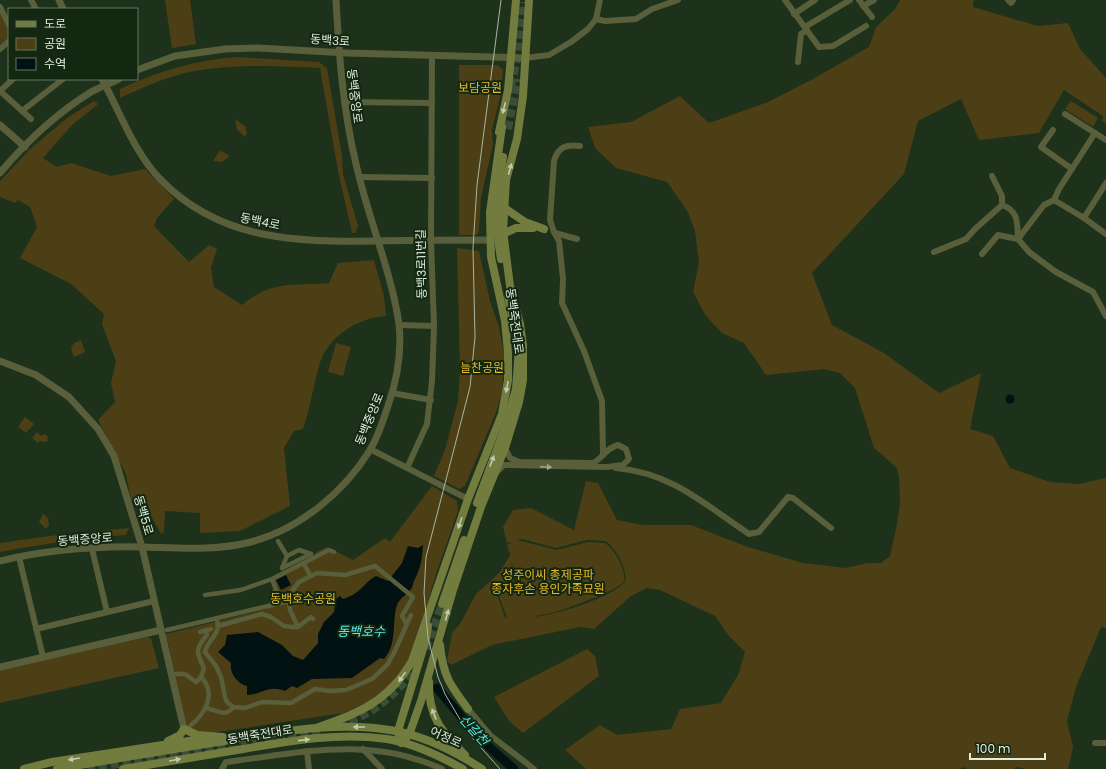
<svg xmlns="http://www.w3.org/2000/svg" width="1106" height="769" viewBox="0 0 1106 769" font-family="Poppins,'Noto Sans KR',sans-serif">
	<rect width="100%" height="100%" fill="#1d311b"/>
	<!-- green -->
	<g fill="#4d3f15" fill-rule="evenodd">
		<path d="M165,0H190L196,44L172,48Z"/>
		<path d="M900,0H974L973,7L1038,26L1068,23L1080,49L1106,78V124L1102,121L1103,116L1064,90L1039,133L979,140L961,99L918,121L904,174L812,273L832,325L884,353L939,393L981,373L970,429L993,436L1010,468L1050,482L1079,484L1106,478V628L1101,627L1076,687L1067,721L1073,747L1068,769H1026L1017,767L1014,769H967L963,767L960,769H586L565,750L600,725L617,735L671,729L680,709L721,703L739,673L745,652L729,636L715,616L660,590L647,588L631,596L594,629L580,627L492,645L451,665L447,661L452,633L460,624L476,594L500,572L510,555L507,545L513,542L507,543L503,527L513,510L531,508L574,530L586,481L598,483L617,520L643,525H691L748,547L803,563L846,568L867,563H881L890,556L897,524L900,504L899,476L896,467L874,448L855,388L840,373L824,369L766,375L744,343L722,333L706,316L693,292L699,262L695,231L688,212L667,182L616,168L595,148L588,127L631,122L680,96L709,123L768,102L811,80L869,47L876,27L895,9ZM522,539L556,548L587,540L605,541C616,548 628,569 625,582C608,599 559,614 534,617C539,614 546,615 552,613C568,608 614,592 624,582C627,570 614,549 605,543L588,542L557,550L517,540ZM511,561L518,588L498,593L507,618H505L495,588L514,584Z"/>
		<path d="M0,14L9,31V37L0,44Z"/>
		<path d="M237,57L319,62L327,68L342,156L343,174L358,226L355,233H352L338,171L320,68C281,66 240,64 201,70C172,74 146,86 120,98V89C159,71 195,60 237,57Z"/>
		<path d="M459,65H498L503,70L501,93L492,130L493,144L481,198L479,231L477,235H459Z"/>
		<path d="M94,101L98,104L72,125L43,158L57,167L71,163L111,176L145,169L174,199L157,218L154,226L189,262L209,245L217,249L211,268L214,287L242,305C272,280 292,286 329,283L338,263L374,260L384,296L386,316C357,318 327,337 319,366C313,387 310,409 303,429L294,431L284,448L290,506L240,531L200,533V513L165,511L164,532L161,534L142,499L131,500L126,474L98,420L115,402L111,383L116,361L102,324L104,314L71,284L20,258L37,227L30,207L18,200L15,203L0,197V181L30,149L67,118Z"/>
		<path d="M1071,101L1098,118L1093,127L1065,109Z"/>
		<path d="M235,119L245,126L247,133L245,137L237,130Z"/>
		<path d="M220,150L230,156L222,162L213,161Z"/>
		<path d="M457,248L479,251L490,301L499,327L504,355V368L502,390L497,410L465,486L459,489L434,476L445,450L458,401L460,371Z"/>
		<path d="M81,340L85,352L74,357L71,349L74,343Z"/>
		<path d="M336,343L351,347L343,376L328,372Z"/>
		<path d="M25,417L34,424L26,433L18,427Z"/>
		<path d="M37,432L41,436L45,434L48,437L47,442L40,441L38,443L32,438Z"/>
		<path d="M432,486L457,501L458,511L436,574L416,642L406,666L387,688L366,703L343,713L204,734L190,729L186,724L166,634L267,609L276,576L313,558L315,553L327,547L353,560L385,538L390,542Z"/>
		<path d="M43,514L48,518L49,525L46,529L39,522Z"/>
		<path d="M129,528L126,535C84,538 42,544 0,552V543L49,536Z"/>
		<path d="M147,637L151,639L159,668L0,703V670Z"/>
		<path d="M587,649L595,656L599,676L523,733L509,721L494,697Z"/>
	</g>
	<!-- water -->
	<g fill="#021213">
		<circle cx="1010" cy="399" r="4.5"/>
		<path d="M423,545C422,559 421,568 414,581C413,583 413,587 411,589C405,596 398,599 396,608C392,626 397,644 384,659L380,658L352,678L312,679L297,688L292,686L285,691C269,684 261,695 247,695V686C238,684 229,673 231,663L218,652L225,645L227,635L258,632L282,645L293,656L303,660L318,643V634L324,622L334,612L336,599L340,596L343,599C361,594 363,583 376,576L388,581L402,563L408,546L418,548Z"/>
		<path d="M286,575L291,585L281,590L276,580Z"/>
	</g>
	<g fill="none" stroke-linecap="round" stroke-linejoin="round">
		<!-- river -->
		<path stroke="#021213" stroke-width="9" d="M437,688L480,739L514,769"/>
		<!-- secondary-tunnel -->
		<g stroke="#3a4d38" stroke-width="8" stroke-dasharray="8 4" stroke-linecap="butt">
			<path d="M511,86L517,59L522,2"/>
			<path d="M508,129L518,79"/>
			<path d="M426,649L442,604"/>
			<path d="M338,725C370,717 399,694 416,666"/>
			<path d="M87,769L305,734L321,730"/>
		</g>
		<!-- pedestrian -->
		<g stroke="#595f3a" stroke-width="4.5">
			<path d="M278,541L287,556"/>
			<path d="M304,564L310,575"/>
			<path d="M282,568L287,556L299,550L311,554"/>
			<path d="M282,568L311,554"/>
			<path d="M272,579L329,550L334,552"/>
			<path d="M205,595L241,590L272,579L281,603"/>
			<path d="M217,619C221,637 207,639 205,652L216,666L221,677L225,697L227,702L233,707L245,708L262,702L291,703L315,689L330,691L346,690L372,679L387,665L394,653L411,615"/>
			<path d="M218,626L262,614L271,617L284,626L293,627H298L311,617L313,619"/>
			<path d="M298,627L290,610L289,601L292,591L299,582L317,573L345,575L375,566L413,597L402,616L406,623"/>
			<path d="M167,630L289,601"/>
			<path d="M200,632L211,629"/>
			<path d="M176,674H185L196,682L201,677C217,694 205,714 190,726"/>
			<path d="M201,677L204,668C196,652 195,649 207,635L206,631"/>
			<path d="M206,708C216,710 226,718 233,707"/>
		</g>
		<!-- minor -->
		<g stroke="#595f3a" stroke-width="6">
			<path d="M31,0L36,9"/>
			<path d="M785,0L819,47L833,46L866,26"/>
			<path d="M859,0L872,17"/>
			<path d="M1008,0L1011,3L1013,0"/>
			<path d="M863,6L874,0"/>
			<path d="M0,7L9,25"/>
			<path d="M794,14L815,0"/>
			<path d="M596,19L605,21L636,19L652,9L678,0"/>
			<path d="M805,27L850,0"/>
			<path d="M0,49L9,41"/>
			<path d="M525,58L549,55L571,42L588,29L596,19L600,0"/>
			<path d="M798,62L801,34L807,30"/>
			<path d="M0,91L31,119"/>
			<path d="M0,91L13,79"/>
			<path d="M344,102L432,103"/>
			<path d="M22,111L63,79"/>
			<path d="M1065,114L1106,140"/>
			<path d="M1053,130L1041,147L1072,169"/>
			<path d="M580,146C566,144 558,147 554,161L550,220L554,232L559,241L563,279L562,303L584,351L602,401L603,455"/>
			<path d="M992,176L1002,196V205"/>
			<path d="M359,177L432,178"/>
			<path d="M1054,200L1084,218L1106,183"/>
			<path d="M1084,218L1106,234"/>
			<path d="M555,233L577,239"/>
			<path d="M1018,239L1044,205L1054,200L1059,189L1095,133"/>
			<path d="M1018,239L1029,252L1056,272L1093,292L1106,316"/>
			<path d="M934,252L966,239L975,229L1002,205C1019,211 1017,223 1018,239"/>
			<path d="M982,254L998,235L1018,239"/>
			<path d="M399,325L434,326"/>
			<path d="M392,393L431,400"/>
			<path d="M370,449L468,499"/>
			<path d="M407,468L427,424L432,381L434,326L431,241L432,55"/>
			<path d="M616,468C672,473 704,504 749,534L759,532L788,497L793,498L831,528"/>
			<path d="M496,473L504,465L607,467L623,465L629,459L626,449L618,445C606,448 603,458 593,463L519,462L510,458L505,448"/>
			<path d="M92,549L107,612"/>
			<path d="M19,557L43,657"/>
			<path d="M36,629L154,601"/>
			<path d="M468,709L490,735L534,769"/>
			<path d="M1095,743H1106"/>
			<path d="M363,749L382,769"/>
			<path d="M307,751L309,769"/>
			<path d="M222,769L226,762C302,753 368,735 442,769"/>
		</g>
		<!-- tertiary -->
		<g stroke="#595f3a" stroke-width="7">
			<path d="M59,0L63,9"/>
			<path d="M137,70L175,56L225,49L258,48L347,53L525,58"/>
			<path d="M102,79C120,112 133,150 159,178C219,241 296,242 376,241C413,240 449,240 486,240"/>
			<path d="M0,125L25,147"/>
			<path d="M0,173C26,142 57,113 91,92C100,87 110,84 119,79"/>
			<path d="M0,361L36,375L69,397L98,429L114,456L142,547L184,729"/>
			<path d="M0,561C46,550 96,546 143,547C180,548 215,551 251,542C300,529 344,492 370,450C378,437 383,421 388,406C397,380 402,352 399,324C391,270 368,218 356,164C343,110 339,55 336,0"/>
			<path d="M0,667L161,630"/>
		</g>
		<!-- secondary -->
		<g stroke="#737c3f" stroke-width="8">
			<path d="M499,132L508,90L516,0"/>
			<path d="M503,207L525,222L544,229"/>
			<path d="M503,234L516,228H533"/>
			<path d="M501,259C495,225 497,191 503,157"/>
			<path d="M477,503L506,425L516,389L519,348L508,296"/>
			<path d="M442,604L464,540"/>
			<path d="M440,645C443,676 450,685 468,709"/>
			<path d="M429,682C428,717 442,732 465,755"/>
			<path d="M316,728C358,714 389,701 412,661L468,499L502,414L508,380V353L505,321L491,257L490,212L502,127"/>
			<path d="M399,736L398,731L426,639L428,626"/>
			<path d="M168,741L180,735L184,729L197,735L223,737"/>
			<path d="M401,743L409,735L421,701L453,590L481,507L505,448L519,402L523,380V345L520,324L510,286L503,231L506,180L517,139L523,96L529,0"/>
			<path d="M24,769L52,762L202,739"/>
			<path d="M57,769C113,759 169,750 224,741C280,732 340,720 396,731C426,737 456,752 482,769"/>
			<path d="M123,769C163,762 203,756 243,749C290,741 338,732 387,739C413,743 440,756 463,769"/>
		</g>
		<!-- tram -->
		<path stroke="#a7b6a6" stroke-width="1" d="M500,769L468,733L445,694L438,677L428,638L424,593L426,557L470,387L475,337L473,248L477,185L501,0"/>
	</g>
	<!-- one-way arrows -->
	<defs><path id="oneway-solid" d="M-6-.8H1V-3.2L6.5 0L1 3.2V.8H-6Z"/></defs>
	<g fill="#bfcaae">
		<use href="#oneway-solid" transform="translate(504 108) rotate(104)"/>
		<use href="#oneway-solid" transform="translate(510 169) rotate(-75)"/>
		<use href="#oneway-solid" transform="translate(507 387) rotate(101)"/>
		<use href="#oneway-solid" transform="translate(492 461) rotate(-70)"/>
		<use href="#oneway-solid" transform="translate(460 523) rotate(109)"/>
		<use href="#oneway-solid" transform="translate(447 615) rotate(-75)"/>
		<use href="#oneway-solid" transform="translate(402 677) rotate(126)"/>
		<use href="#oneway-solid" transform="translate(434 714) rotate(-110)"/>
		<use href="#oneway-solid" transform="translate(359 727) rotate(180)"/>
		<use href="#oneway-solid" transform="translate(304 740) rotate(-6)"/>
		<use href="#oneway-solid" transform="translate(74 759) rotate(171)"/>
		<use href="#oneway-solid" transform="translate(175 760) rotate(-10)"/>
	</g>
	<use fill="#9ca68c" href="#oneway-solid" transform="translate(546 467) rotate(2)"/>
	<g text-anchor="middle" dominant-baseline="central" stroke-width="4" stroke-linejoin="round" paint-order="stroke">
		<!-- street labels -->
		<g font-size="12" fill="#dfecde" stroke="#132711">
			<text transform="translate(330 40) rotate(4)">동백3로</text>
			<text transform="translate(355 96) rotate(83)">동백중앙로</text>
			<text transform="translate(260 221) rotate(12)">동백4로</text>
			<text transform="translate(421 264) rotate(-91)">동백3로11번길</text>
			<text transform="translate(515 321) rotate(82)">동백죽전대로</text>
			<text transform="translate(369 419) rotate(-68)">동백중앙로</text>
			<text transform="translate(144 515) rotate(74)">동백5로</text>
			<text transform="translate(85 539) rotate(-4)">동백중앙로</text>
			<text transform="translate(260 734) rotate(-9)">동백죽전대로</text>
			<text transform="translate(446 737) rotate(24)">어정로</text>
		</g>
		<!-- park labels -->
		<g font-size="12" fill="#e6b928" stroke="#132711">
			<text x="480" y="87">보담공원</text>
			<text x="482" y="367">늘찬공원</text>
			<text x="548" y="574">성주이씨 총제공파<tspan x="548" dy="14">종자후손 용인가족묘원</tspan></text>
			<text x="303" y="598">동백호수공원</text>
		</g>
		<!-- water labels -->
		<g font-size="13" font-style="italic" fill="#54e9ea" stroke="#132711">
			<text x="361" y="631">동백호수</text>
			<text transform="translate(474 730) rotate(48)">신갈천</text>
		</g>
	</g>
	<!-- legend -->
	<rect x="8" y="8" width="130" height="72" fill="#132711" stroke="#657663"/>
	<rect x="16" y="21" width="20" height="6" fill="#737c3f" stroke="#657663"/>
	<text x="44" y="28" font-size="12" fill="#dfecde">도로</text>
	<rect x="16" y="38" width="20" height="12" fill="#4d3f15" stroke="#657663"/>
	<text x="44" y="48" font-size="12" fill="#dfecde">공원</text>
	<rect x="16" y="58" width="20" height="12" fill="#021213" stroke="#657663"/>
	<text x="44" y="68" font-size="12" fill="#dfecde">수역</text>
	<!-- scale -->
	<path d="M970 753v6h75v-6" fill="none" stroke="#dfecde" stroke-width="2"/>
	<text x="976" y="753" font-size="12" fill="#dfecde" stroke="#132711" stroke-width="3" paint-order="stroke">100 m</text>
</svg>
